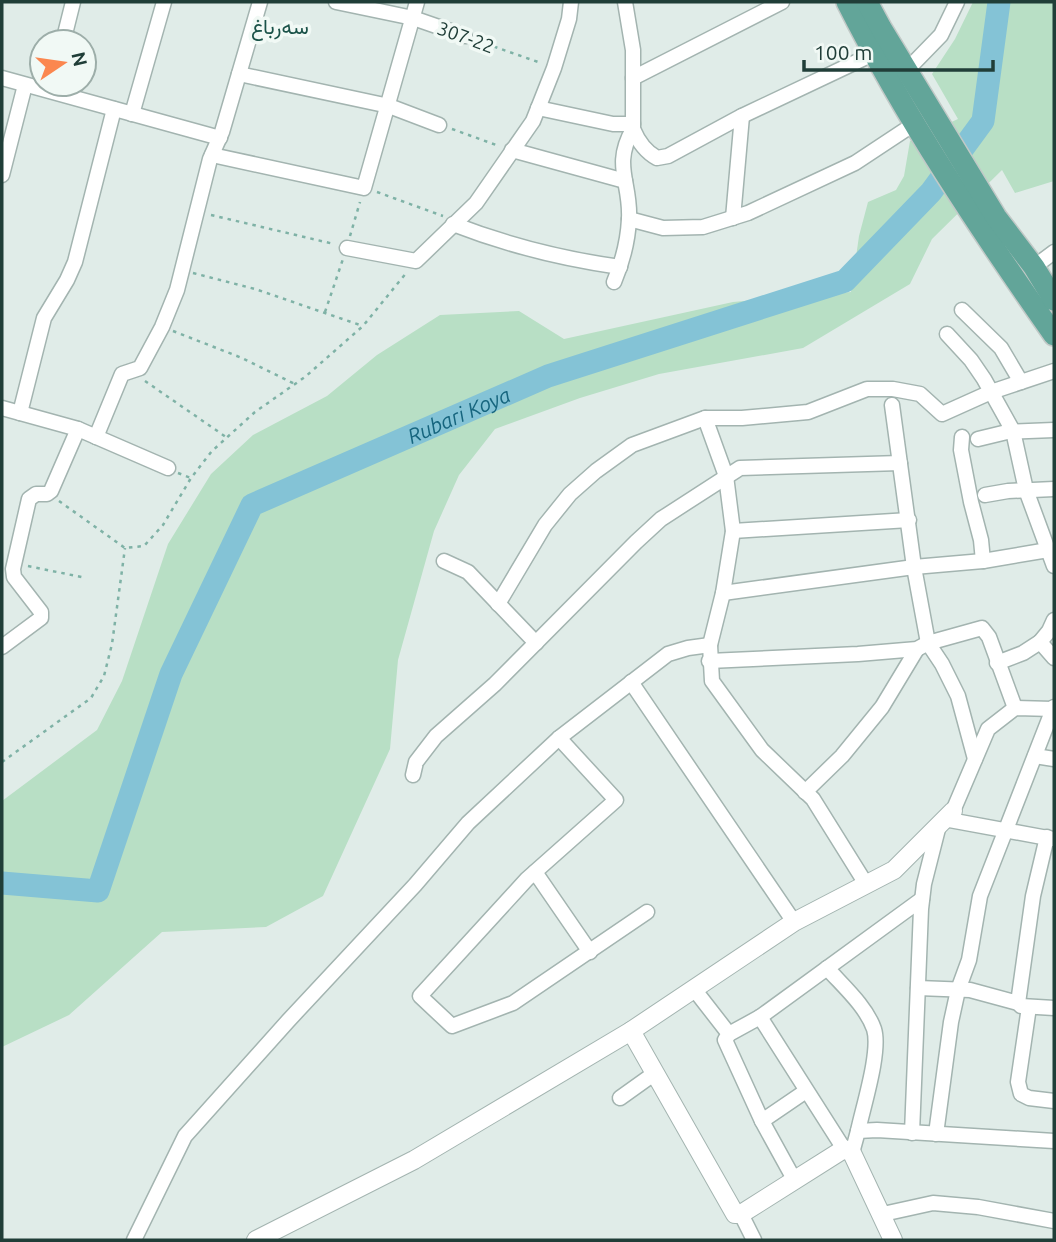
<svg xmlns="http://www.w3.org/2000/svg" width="1056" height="1242" viewBox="0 0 1056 1242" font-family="Ubuntu,Vazirmatn,sans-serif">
	<rect width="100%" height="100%" fill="#e0ece8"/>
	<!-- green -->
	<path fill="#b8dfc5" d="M973,2H1054V181L1015,193L1002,170L932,239L910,284L803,348L659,374L580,398L495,429L459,475L434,531L398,660L390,749L323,896L266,927L162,932L69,1015L2,1047V801L97,730L122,681L168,544L211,474L253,435L327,396L377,355L440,315L519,311L564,339L733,302L851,292L859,236L868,202L896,190L904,176L910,141L958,119L932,74L955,39Z"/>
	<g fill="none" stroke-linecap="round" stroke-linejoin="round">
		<!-- river -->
		<path stroke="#84c3d6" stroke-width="23" id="s1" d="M2,883L98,891L171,674L252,505L548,376L845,281L931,192L983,121L999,2"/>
		<!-- minor casing -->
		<g stroke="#a3b4b0" stroke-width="17">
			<g id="minor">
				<path d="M336,2L413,18L465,36"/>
				<path d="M625,2L633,50V129C638,141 646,152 657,158L668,156L742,116L873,54"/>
				<path d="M63,42L73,2"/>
				<path d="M907,70L941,35L957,2"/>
				<path d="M239,74L389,106L439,125"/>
				<path d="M2,78L220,138"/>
				<path d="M633,78L782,2"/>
				<path d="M538,108L613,124H633"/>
				<path d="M132,114L164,2"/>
				<path d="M512,150L625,181"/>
				<path d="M212,155L364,188L417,2"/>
				<path d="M2,175L25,85"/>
				<path d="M733,218L742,116"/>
				<path d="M629,219L663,228L703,227L748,213L855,163L914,124"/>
				<path d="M453,224C507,245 563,259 620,267"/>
				<path d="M347,248L416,261L476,203L533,121L554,68L569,19L571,2"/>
				<path d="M1034,267L1054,252"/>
				<path d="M614,282C622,263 628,240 629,219C631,182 612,166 633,129"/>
				<path d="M962,310L1001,348L1021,382"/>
				<path d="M947,334L971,360L984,379L1013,431L1026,490L1054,566"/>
				<path d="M892,405L914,567L928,643L942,664L958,696L975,759"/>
				<path d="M2,408L78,429L168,468"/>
				<path d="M20,413L44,318L67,280L75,262L114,109"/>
				<path d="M705,418L726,476L733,531L723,593L710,645L712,681L762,750L813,799L866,884"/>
				<path d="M96,437L122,374L140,368L162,327L177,290L210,159L222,132L260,2"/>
				<path d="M962,437L961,450L971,502L981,540L983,561"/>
				<path d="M978,439L1007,432L1054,430"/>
				<path d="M985,495L1008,491L1054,489"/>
				<path d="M733,531L909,520"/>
				<path d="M444,561L468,572L536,643"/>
				<path d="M723,593L914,567L983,561L1048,550"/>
				<path d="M498,604L545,525L570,494L596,471L632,445L705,418H742L808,412L867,389H893L920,394L942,414L991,392L1054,371"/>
				<path d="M1054,620L1049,631L1040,642L1054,658"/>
				<path d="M2,647L41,618V612L14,577L13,569L29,499L36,494H47L51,491L78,429"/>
				<path d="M709,661L858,654L917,649L928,643L982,628L989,637L1015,708"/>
				<path d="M997,663L1023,653L1040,642"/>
				<path d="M631,682L794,922"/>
				<path d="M559,738L616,800L527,879L420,996L452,1026L513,1003L647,912"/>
				<path d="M1035,756L1054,759"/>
				<path d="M413,775L416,762L436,736L495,684L636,542L661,519L740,468L900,463"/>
				<path d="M805,792L842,756L882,707L917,649"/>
				<path d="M953,811L988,729L1015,708L1053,709L1054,707"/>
				<path d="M944,819L1053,839"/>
				<path d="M535,872L590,952"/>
				<path d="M827,968C843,986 866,1006 874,1029C881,1051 863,1107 858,1131"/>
				<path d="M918,988L970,990L1018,1003L1021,1006L1054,1008"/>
				<path d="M694,989L729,1034"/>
				<path d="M1018,1003L1033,896L1047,837"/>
				<path d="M1029,1007L1018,1082L1021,1094L1029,1098L1054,1101"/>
				<path d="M760,1017L844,1149"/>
				<path d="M620,1098L655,1073"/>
				<path d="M762,1121L806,1091"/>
				<path d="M912,1133L921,909L924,884L939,825"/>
				<path d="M936,1134L951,1022L958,990L969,960L980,896L1053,709"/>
				<path d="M852,1153L858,1131L877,1130L1054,1141"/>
				<path d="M795,1181L762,1121L725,1040L729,1034L760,1017L922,899"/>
				<path d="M741,1214L754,1240"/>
				<path d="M883,1214L933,1203L978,1207L1054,1221"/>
				<path d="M134,1240L185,1136L288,1021L415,885L468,823L559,738L668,654L688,648L710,645"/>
			</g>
		</g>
		<!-- tertiary casing -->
		<g stroke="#a3b4b0" stroke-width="20">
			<g id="tertiary">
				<path d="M631,1031L735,1214H741L844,1149L852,1153L893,1240"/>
				<path d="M256,1240L414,1160L631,1031L794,922L894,870L953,811"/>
			</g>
		</g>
		<!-- primary casing -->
		<g stroke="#c1c9c7" stroke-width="24">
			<g id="primary">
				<path d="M847,2C906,119 979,228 1054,335"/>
				<path d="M867,2L881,28L996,217L1034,267L1054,300"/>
			</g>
		</g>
		<!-- path -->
		<g stroke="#7fb2a6" stroke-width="2.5" stroke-dasharray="3.5 5" stroke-linecap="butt">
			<path d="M478,41L541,63"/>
			<path d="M452,129L499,146"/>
			<path d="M377,192L443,216"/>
			<path d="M211,215L334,244"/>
			<path d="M350,236L360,202"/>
			<path d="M193,273L255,289L363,326"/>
			<path d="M325,312L343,259"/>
			<path d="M173,331L242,358L295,384"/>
			<path d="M145,381L226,437"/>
			<path d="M178,473L191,478"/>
			<path d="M59,501L125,548L144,546L163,525L191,478L212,451L255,412L305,377L363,326L407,272"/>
			<path d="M28,566L86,578"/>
			<path d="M2,762L91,698L104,676L112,644L125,548"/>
		</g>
		<!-- minor -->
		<use href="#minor" stroke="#fff" stroke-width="14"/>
		<!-- tertiary -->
		<use href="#tertiary" stroke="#fff" stroke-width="18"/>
		<!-- primary -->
		<use href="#primary" stroke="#62a599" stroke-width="21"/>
	</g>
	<g text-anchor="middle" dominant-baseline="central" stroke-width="7" stroke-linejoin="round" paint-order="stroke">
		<!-- street labels -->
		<g font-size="19" fill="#203e38" stroke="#f1f9f5">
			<text transform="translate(466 37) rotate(20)">307-22</text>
		</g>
		<!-- neighbourhood labels -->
		<g font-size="21" fill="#1a5248" stroke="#f1f9f5">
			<text x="280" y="26">سەرباغ</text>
		</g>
		<!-- water labels -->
		<g font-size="21" font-style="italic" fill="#16657e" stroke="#f1f9f5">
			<text stroke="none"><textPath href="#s1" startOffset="738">Rubari Koya</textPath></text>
		</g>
	</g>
	<!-- border -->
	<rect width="1056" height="1242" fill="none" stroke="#203e38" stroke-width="7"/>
	<!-- north arrow -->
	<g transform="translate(63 63) rotate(77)"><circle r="33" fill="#f1f9f5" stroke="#9daea9" stroke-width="2"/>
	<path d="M0-5L12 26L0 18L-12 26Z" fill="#fb874f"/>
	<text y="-10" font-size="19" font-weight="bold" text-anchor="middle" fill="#203e38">N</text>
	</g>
	<!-- scale -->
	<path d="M804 60v10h189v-10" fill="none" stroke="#203e38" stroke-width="3.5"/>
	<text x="814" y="60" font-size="21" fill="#203e38" stroke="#f1f9f5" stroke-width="5" paint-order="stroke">100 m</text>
</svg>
